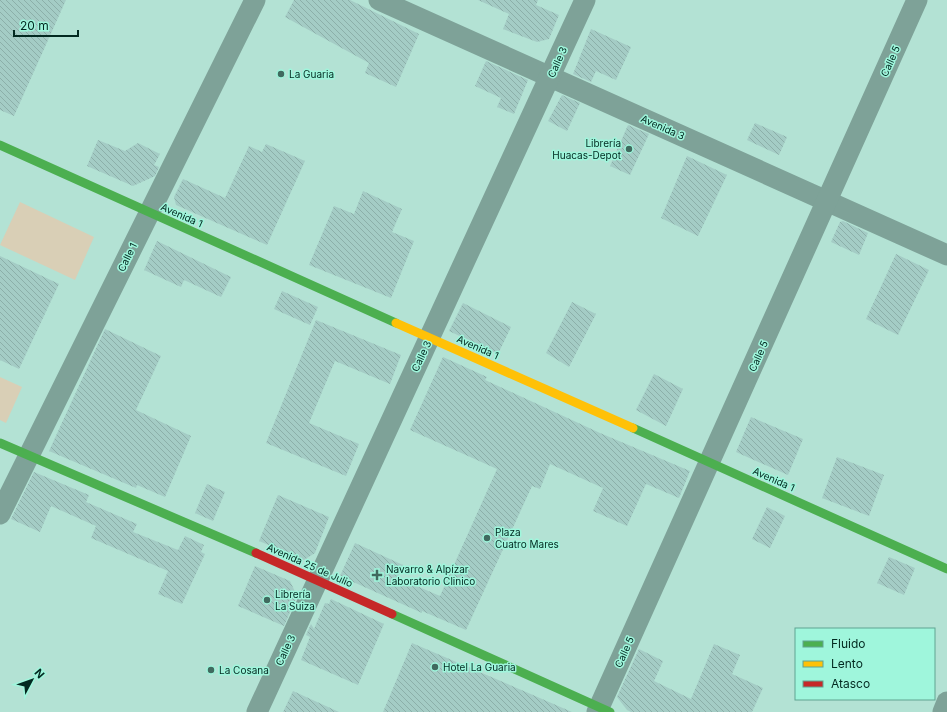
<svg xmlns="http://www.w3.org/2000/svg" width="947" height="712" viewBox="0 0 947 712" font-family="Inter,sans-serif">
	<defs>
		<pattern id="building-back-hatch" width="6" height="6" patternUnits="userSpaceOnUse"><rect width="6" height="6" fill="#a4ccc5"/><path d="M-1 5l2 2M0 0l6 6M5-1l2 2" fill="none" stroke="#8cafa9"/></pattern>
	</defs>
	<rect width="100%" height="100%" fill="#b3e2d4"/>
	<!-- green -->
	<g fill="#d9cfb6">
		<path d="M20,202L94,237L75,280L0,245Z"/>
		<path d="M0,377L22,387L6,423L0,420Z"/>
	</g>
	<!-- building -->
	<g fill="url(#building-back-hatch)">
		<path d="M0,0H66L14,116L0,110Z"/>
		<path d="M294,0H350L419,34L396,87L365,73L369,63L285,17Z"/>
		<path d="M478,0H538L536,5L559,15L549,39L537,42L503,29L509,14Z"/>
		<path d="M591,29L631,47L616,80L596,71L591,82L573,74Z"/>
		<path d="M486,61L528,80L514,114L497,107L501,98L475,86Z"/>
		<path d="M562,95L580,103L567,131L548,121Z"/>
		<path d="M755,123L787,137L779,155L747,140Z"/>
		<path d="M628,125L649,134L630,175L610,166Z"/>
		<path d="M98,140L125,151L138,143L160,154L154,165L159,167L155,176L133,186L87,166Z"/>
		<path d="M266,144L305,161L267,245L176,205L174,197L183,179L225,198L249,146L262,152Z"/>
		<path d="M687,156L727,175L698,236L661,218Z"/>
		<path d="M363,191L402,209L392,232L414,241L391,298L309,265L334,206L354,214Z"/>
		<path d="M843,221L868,233L859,255L831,242L840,222Z"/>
		<path d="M157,241L231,277L221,297L184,280L181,287L144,270Z"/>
		<path d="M896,254L929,270L898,335L866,319Z"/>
		<path d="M0,256L59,284L19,369L0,360Z"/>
		<path d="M282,291L318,307L310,325L274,309Z"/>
		<path d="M572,302L596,314L569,367L546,353Z"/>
		<path d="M463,303L511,327L498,354L449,331Z"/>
		<path d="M316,320L401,355L390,384L335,361L309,423L359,444L346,476L266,443Z"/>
		<path d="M105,329L161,356L136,410L191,436L165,497L137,485L136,488L49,451Z"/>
		<path d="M443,357L487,377L485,380L600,433L690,471L679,498L646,484L627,526L593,511L603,488L550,464L540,489L532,486L466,630L422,611V613L340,576L355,543L403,565L398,578L440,596L497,469L410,430Z"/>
		<path d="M654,374L683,389L666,426L636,410Z"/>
		<path d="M751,417L803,439L788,475L736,452Z"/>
		<path d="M837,457L884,475L869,516L822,498Z"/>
		<path d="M34,472L89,495L86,502L137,524L133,532L178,550L185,536L204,545L201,552L205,554L182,604L158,594L168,571L91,538L96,526L51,506L40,532L11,519Z"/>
		<path d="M207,484L225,492L213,521L195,513Z"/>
		<path d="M278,495L329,517L315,553L304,560L259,541Z"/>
		<path d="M767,507L785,516L770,548L752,539Z"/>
		<path d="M889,557L915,568L904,595L877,583Z"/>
		<path d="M255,566L290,581L297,596L284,626L238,606Z"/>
		<path d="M331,599L384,624L358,685L301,660L310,637L306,635L311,624L314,629L325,603L329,604Z"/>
		<path d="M412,643L526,692L572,712H383Z"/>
		<path d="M714,644L740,655L732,674L763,688L752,712H631L627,710L617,697L639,649L663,661L654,681L691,699Z"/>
		<path d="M293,691L339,712H283Z"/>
	</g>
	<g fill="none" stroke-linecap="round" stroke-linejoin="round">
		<!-- street -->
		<g stroke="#7ea298" stroke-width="21">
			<path d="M379,0L947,255"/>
			<path d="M0,514L255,0"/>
			<path d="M257,712L585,0"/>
			<path d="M597,712L917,0"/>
			<path d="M943,712L947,702"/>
		</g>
		<!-- fast -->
		<g stroke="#4caf50" stroke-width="9">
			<path d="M0,145L396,323"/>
			<path d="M633,428L947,569"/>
			<path d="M0,443L256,553"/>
			<path d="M392,614L610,712"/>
		</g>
		<!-- slow -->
		<path stroke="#ffc107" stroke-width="9" d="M396,323L633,428"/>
		<!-- jam -->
		<path stroke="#c62828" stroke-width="9" d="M256,553L392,614"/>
	</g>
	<!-- markers -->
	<g fill="#406a5f" stroke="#9ff6dc" stroke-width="1.5">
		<circle cx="281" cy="74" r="4"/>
		<circle cx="629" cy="149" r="4"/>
		<circle cx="487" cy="538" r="4"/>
		<path d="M375 569h4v4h4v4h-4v4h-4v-4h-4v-4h4z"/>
		<circle cx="267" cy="600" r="4"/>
		<circle cx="435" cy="667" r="4"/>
		<circle cx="211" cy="670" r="4"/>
	</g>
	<g text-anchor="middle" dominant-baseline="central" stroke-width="3" stroke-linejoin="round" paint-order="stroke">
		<!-- street labels -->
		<g font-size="10" fill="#022920" stroke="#9ff6dc">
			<text transform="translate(890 61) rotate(-66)">Calle 5</text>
			<text transform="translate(557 62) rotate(-66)">Calle 3</text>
			<text transform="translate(663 127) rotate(24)">Avenida 3</text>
			<text transform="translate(182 215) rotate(24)">Avenida 1</text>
			<text transform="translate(127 257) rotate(-64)">Calle 1</text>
			<text transform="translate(478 347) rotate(24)">Avenida 1</text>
			<text transform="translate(421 356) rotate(-65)">Calle 3</text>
			<text transform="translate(758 356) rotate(-66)">Calle 5</text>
			<text transform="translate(774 479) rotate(24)">Avenida 1</text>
			<text transform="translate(310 565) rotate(24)">Avenida 25 de Julio</text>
			<text transform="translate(285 650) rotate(-65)">Calle 3</text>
			<text transform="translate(624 652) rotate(-66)">Calle 5</text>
		</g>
		<!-- poi labels -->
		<g font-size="10" fill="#022920" stroke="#9ff6dc" text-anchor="start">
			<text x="289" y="74">La Guaria</text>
			<text x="621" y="143" text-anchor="end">Librería<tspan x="621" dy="12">Huacas-Depot</tspan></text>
			<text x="495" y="532">Plaza<tspan x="495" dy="12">Cuatro Mares</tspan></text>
			<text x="386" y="569">Navarro &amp; Alpízar<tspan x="386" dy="12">Laboratorio Clinico</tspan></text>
			<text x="275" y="594">Librería<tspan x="275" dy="12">La Suiza</tspan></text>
			<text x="443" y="667">Hotel La Guaria</text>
			<text x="219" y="670">La Cosana</text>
		</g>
	</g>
	<!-- legend -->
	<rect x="795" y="628" width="140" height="72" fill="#9ff6dc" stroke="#60a491"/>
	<rect x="803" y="641" width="20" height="6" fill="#4caf50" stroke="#60a491"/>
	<text x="831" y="648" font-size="12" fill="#022920">Fluido</text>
	<rect x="803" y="661" width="20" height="6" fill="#ffc107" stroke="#60a491"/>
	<text x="831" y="668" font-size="12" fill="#022920">Lento</text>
	<rect x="803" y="681" width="20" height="6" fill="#c62828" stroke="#60a491"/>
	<text x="831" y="688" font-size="12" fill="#022920">Atasco</text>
	<!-- north arrow -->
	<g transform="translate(32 680) rotate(49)" stroke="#9ff6dc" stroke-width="3" paint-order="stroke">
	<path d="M0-3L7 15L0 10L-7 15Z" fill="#022920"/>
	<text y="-6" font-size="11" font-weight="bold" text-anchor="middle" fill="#022920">N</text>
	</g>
	<!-- scale -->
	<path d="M14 30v6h64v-6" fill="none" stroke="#022920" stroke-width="2"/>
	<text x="20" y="30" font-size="12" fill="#022920" stroke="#9ff6dc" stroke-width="3" paint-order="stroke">20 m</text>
</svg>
